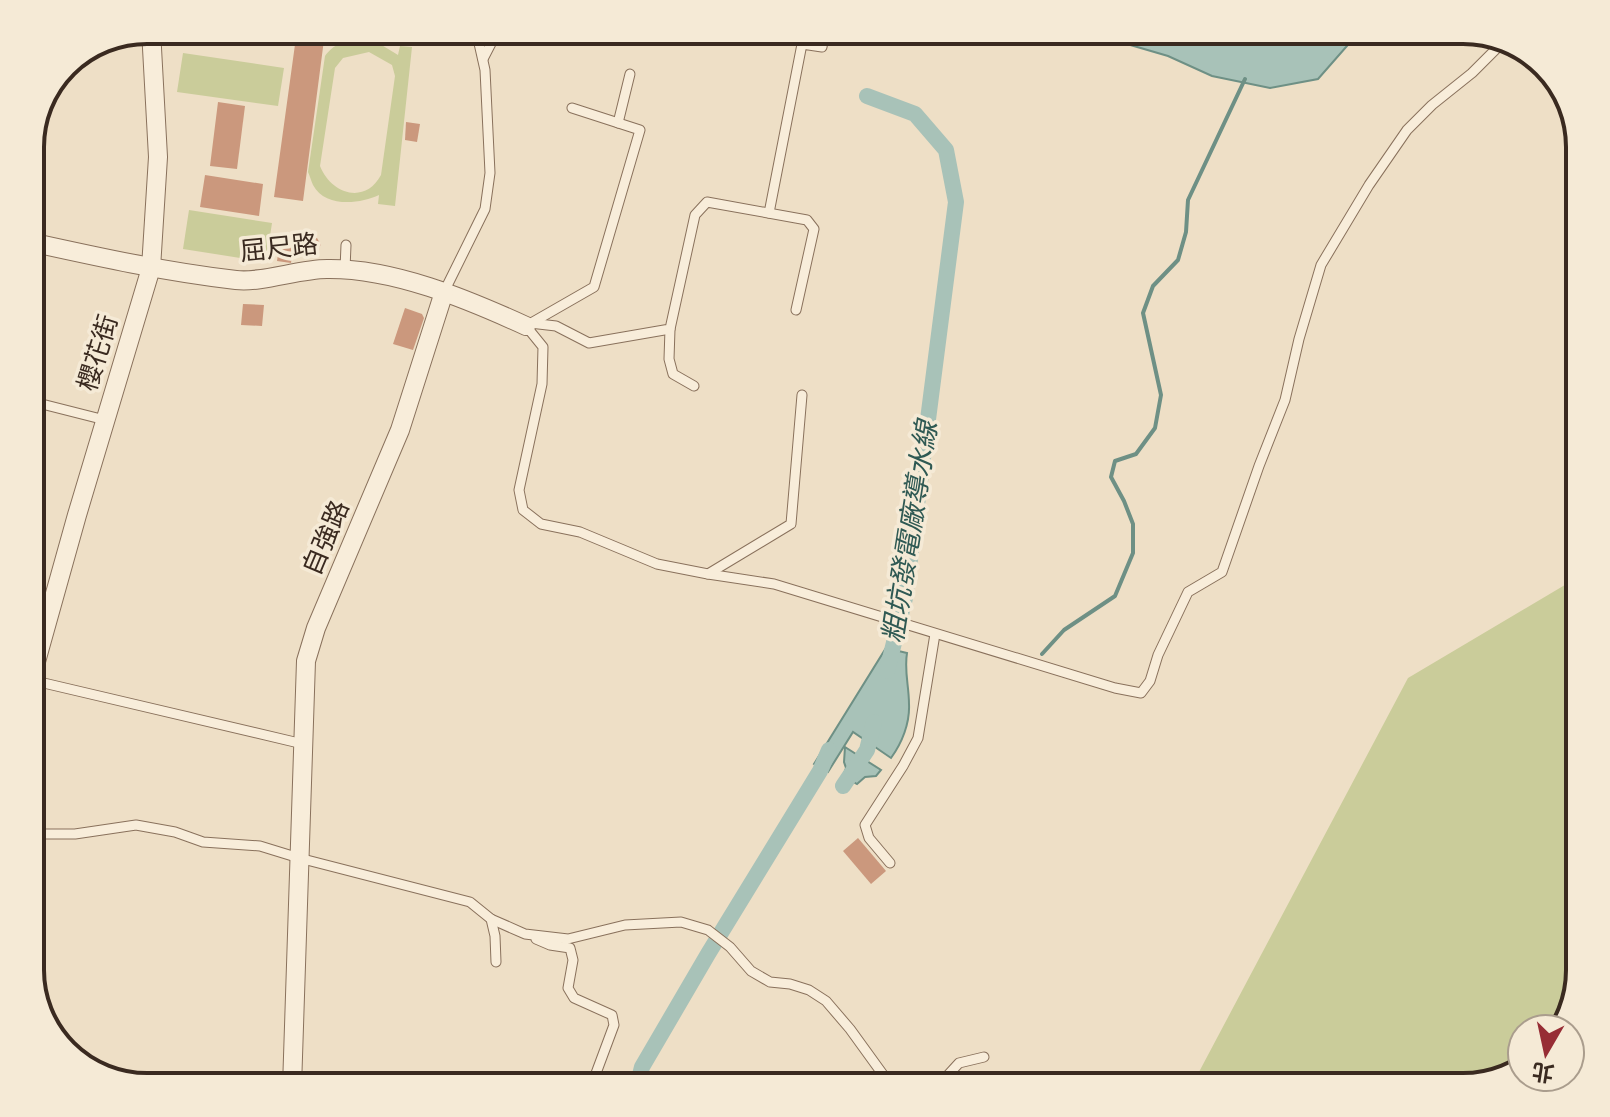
<svg xmlns="http://www.w3.org/2000/svg" width="1610" height="1117" viewBox="0 0 1610 1117" font-family="'Times New Roman','Noto Sans TC',serif">
	<rect width="100%" height="100%" fill="#eedfc6"/>
	<!-- green -->
	<g fill="#cacc9a" fill-rule="evenodd">
		<path d="M357,39L375,41L398,55L400,46L412,47L395,206L378,204L379,195C360,204 325,208 313,185C311,181 310,176 308,172L325,56C334,44 342,42 357,39ZM369,52L392,65L395,76L381,175C365,205 331,194 320,166L335,68L343,58Z"/>
		<path d="M183,53L284,68L278,106L177,92Z"/>
		<path d="M189,210L272,223L266,262L183,249Z"/>
		<path d="M1580,576V971L1562,1029H1522V1069L1515,1075L1464,1087H1191L1408,678Z"/>
	</g>
	<!-- water -->
	<g fill="#a8c2b8" stroke="#6e9085" stroke-width="2">
		<path d="M1079,30H1361L1318,79L1270,88L1212,76L1168,56Z"/>
		<path d="M886,648L907,653C904,671 909,686 909,704C910,723 902,743 891,758L853,732L828,772L814,764Z"/>
		<path d="M845,747L881,770L876,776L865,777L857,784L843,776L846,768L844,762Z"/>
	</g>
	<g fill="none" stroke-linecap="round" stroke-linejoin="round">
		<!-- stream -->
		<path stroke="#6e9085" stroke-width="4" d="M1042,654L1064,630L1115,596L1133,553V524L1124,501L1111,477L1115,461L1136,454L1155,428L1161,395L1143,313L1153,286L1178,260L1186,232L1188,200L1245,79"/>
		<!-- canal -->
		<g stroke="#a8c2b8" stroke-width="16">
			<path d="M867,96L915,114L946,150L956,202L905,598L887,671"/>
			<path d="M843,786L867,750L874,722"/>
			<path d="M637,1087L642,1067L708,954L820,771L829,750"/>
		</g>
	</g>
	<!-- building -->
	<g fill="#cb987d">
		<path d="M297,30H429L427,45L325,32L303,201L274,197Z"/>
		<path d="M218,102L245,106L237,169L210,166Z"/>
		<path d="M406,122L420,124L417,142L405,140Z"/>
		<path d="M205,175L263,184L259,216L200,207Z"/>
		<path d="M281,233L295,235L291,263L277,261Z"/>
		<path d="M310,237L317,238L321,245L316,251L307,249L305,242Z"/>
		<path d="M243,304L264,305L262,326L241,325Z"/>
		<path d="M405,308L422,314L424,318L413,350L393,344Z"/>
		<path d="M858,838L886,871L871,884L843,851Z"/>
	</g>
	<g fill="none" stroke-linecap="round" stroke-linejoin="round">
		<!-- service casing -->
		<g stroke="#89715c" stroke-width="11">
			<g id="service">
				<path d="M483,59L498,30"/>
				<path d="M572,108L640,130L594,287L526,326L543,347L542,384L519,490L523,510L541,524L580,532L657,564L708,574L791,524L802,395"/>
				<path d="M618,123L630,74"/>
				<path d="M769,213L802,44L822,47L825,30"/>
				<path d="M345,269L346,245"/>
				<path d="M444,292L485,209L490,173L485,70L476,30"/>
				<path d="M530,323L556,326L589,343L670,329L695,215L707,202L807,220L814,229L796,310"/>
				<path d="M670,329L669,359L673,374L694,386"/>
				<path d="M30,401L105,420"/>
				<path d="M708,574L774,584L1115,688L1141,693L1150,681L1158,655L1188,592L1222,572L1259,466L1285,400L1299,339L1321,265L1369,185L1407,130L1432,105L1472,73L1503,42"/>
				<path d="M31,680L303,744"/>
				<path d="M30,837L41,834H75L136,825L175,832L203,842L260,846L299,858L470,902L491,919L495,936L496,962"/>
				<path d="M890,863L869,838L865,825L903,766L918,738L935,634"/>
				<path d="M491,919L525,934L568,939L625,925L681,922L708,930L730,947L751,971L770,982L790,984L809,990L826,1001L850,1029L892,1087"/>
				<path d="M536,939L550,945L570,948L573,960L568,988L574,998L612,1015L614,1025L592,1084"/>
				<path d="M949,1087L948,1075L959,1063L984,1057"/>
			</g>
		</g>
		<!-- minor casing -->
		<g stroke="#89715c" stroke-width="20">
			<g id="minor">
				<path d="M30,242C98,257 166,272 236,280C262,283 299,269 327,269C393,268 467,299 526,326"/>
				<path d="M30,683L77,515L151,268L158,157L151,30"/>
				<path d="M292,1087L306,661L316,628L400,430L444,292"/>
			</g>
		</g>
		<!-- service -->
		<use href="#service" stroke="#f8edda" stroke-width="9"/>
		<!-- minor -->
		<use href="#minor" stroke="#f8edda" stroke-width="18"/>
	</g>
	<g text-anchor="middle" dominant-baseline="central" stroke-width="7" stroke-linejoin="round" paint-order="stroke">
		<!-- street labels -->
		<g font-size="26" fill="#3a2a20" stroke="#f5ead6">
			<text transform="translate(279 248) rotate(-6)">屈尺路</text>
			<text transform="translate(98 353) rotate(-73)">櫻花街</text>
			<text transform="translate(326 538) rotate(-67)">自強路</text>
		</g>
		<!-- water labels -->
		<g font-size="28" font-style="italic" fill="#2f5953" stroke="#f5ead6">
			<text transform="translate(910 532) rotate(-81)">粗坑發電廠導水線</text>
		</g>
	</g>
	<!-- crop -->
	<path d="M0 0H1610V1117H0ZM147 44H1463A103 103 0 0 1 1566 147V970A103 103 0 0 1 1463 1073H147A103 103 0 0 1 44 970V147A103 103 0 0 1 147 44Z" fill="#f5ead6" fill-rule="evenodd"/>
	<path fill="none" stroke="#3a2a20" stroke-width="4" d="M147 44H1463A103 103 0 0 1 1566 147V970A103 103 0 0 1 1463 1073H147A103 103 0 0 1 44 970V147A103 103 0 0 1 147 44Z"/>
	<!-- north arrow -->
	<g transform="translate(1546 1053) rotate(189)"><circle r="38" fill="#f5ead6" stroke="#aa9d8d" stroke-width="2"/>
	<path d="M0-6L14 30L0 20L-14 30Z" fill="#972d35"/>
	<text y="-12" font-size="22" font-weight="bold" text-anchor="middle" fill="#3a2a20">北</text>
	</g>
</svg>
